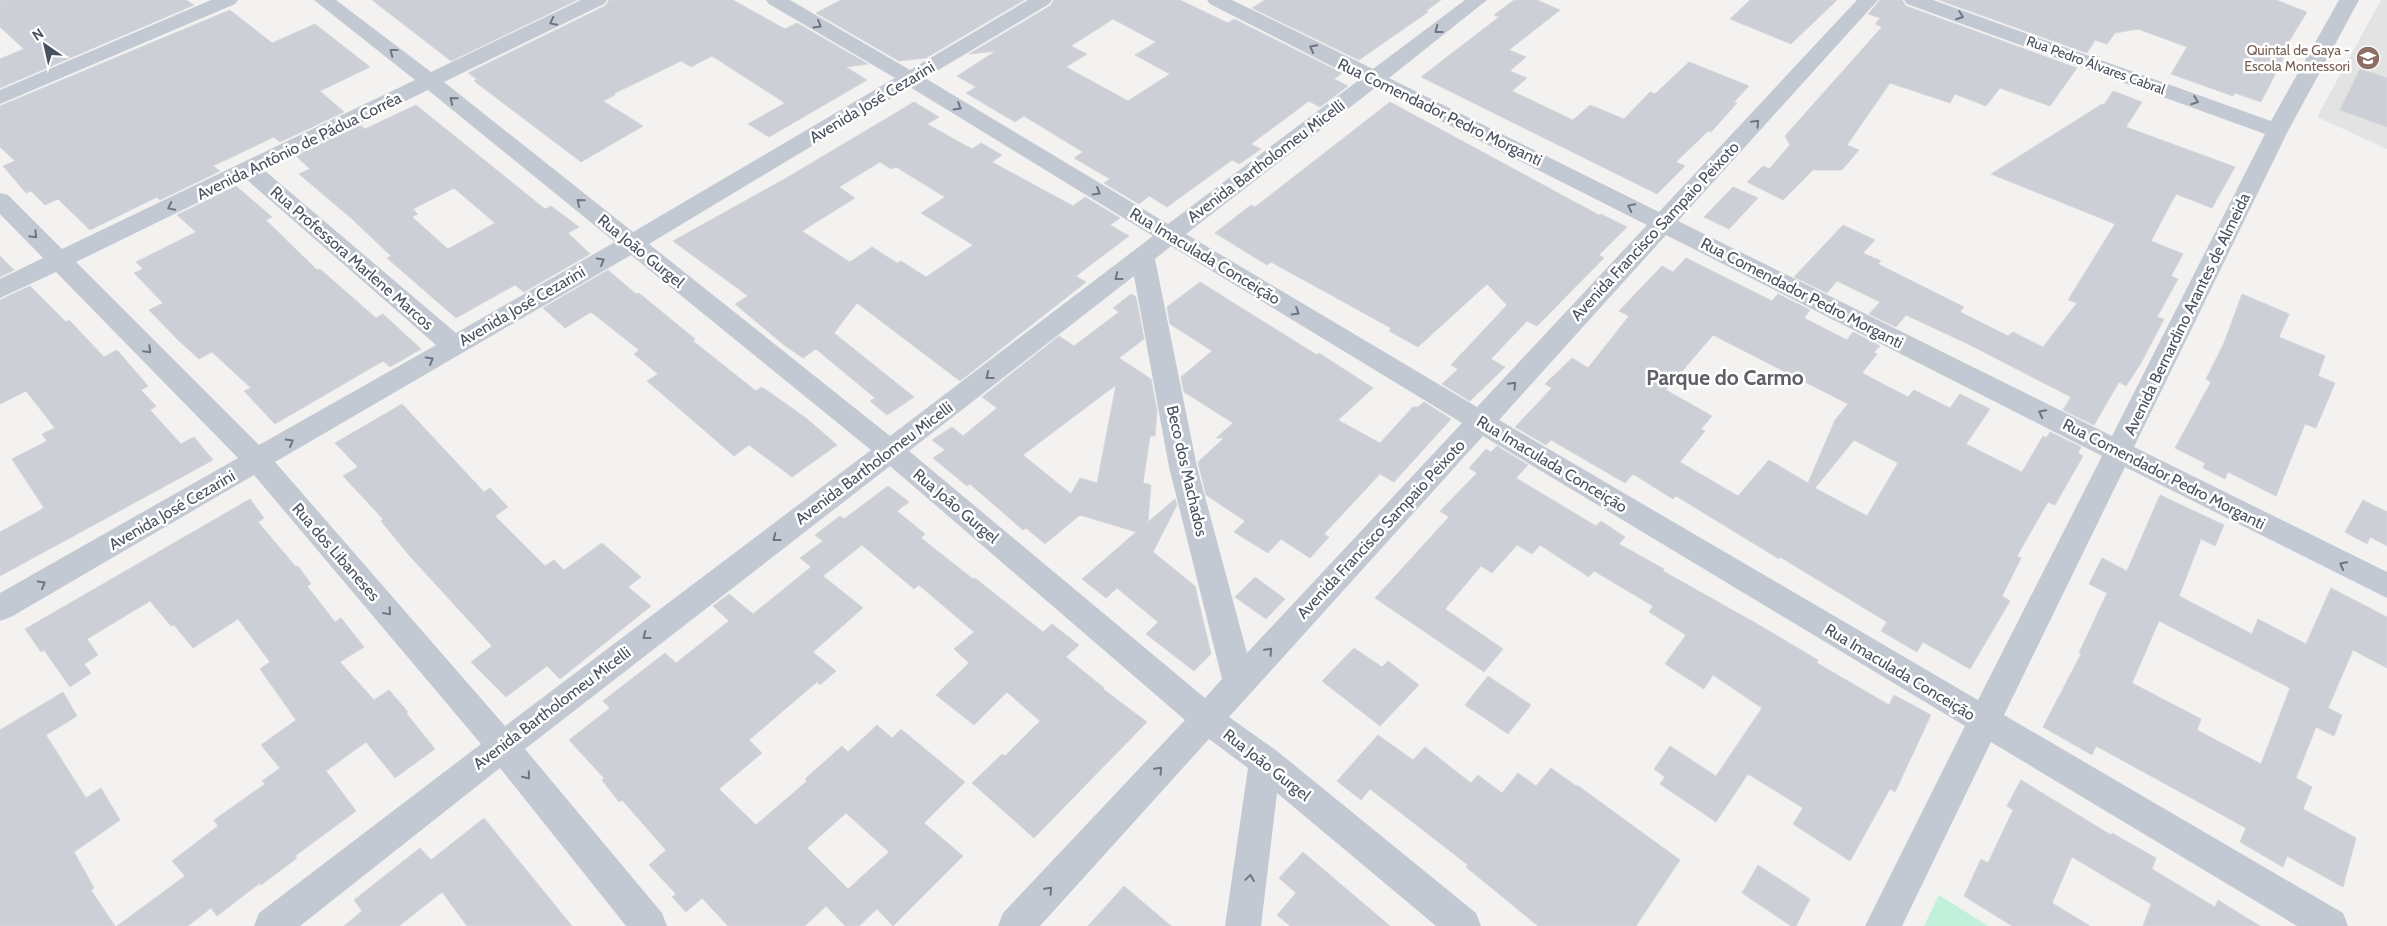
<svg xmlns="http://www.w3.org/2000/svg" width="2387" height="926" viewBox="0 0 2387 926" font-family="Cabin,sans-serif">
	<rect width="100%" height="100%" fill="#f3f2f1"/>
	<!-- education -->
	<path fill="#e4e3e3" d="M2381,0H2387V149L2317,117Z"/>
	<!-- green -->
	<path fill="#c1f0db" d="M1939,895L1988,926H1924Z"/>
	<!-- building -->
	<g fill="#cdcfd6" stroke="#d5d6dc" fill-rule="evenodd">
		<path d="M0,0H186L194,5L0,88V59L24,49L0,27Z"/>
		<path d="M372,0H577L451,61Z"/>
		<path d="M609,0H733L785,29L797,23L868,64L846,67L867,80L769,137L748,124L785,103L712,56L691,67L681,61L613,94L615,95L603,101L643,126L581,162L474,81L477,79L468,73L605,6Z"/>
		<path d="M841,0H1024L926,58L899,61L816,13Z"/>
		<path d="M1054,0H1180L1228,23L1234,19L1342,73L1334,79L1348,86L1320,107L1309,101L1251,144L1261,149L1239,164L1232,160L1167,207L1149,196L1139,204L1104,183L1110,179L1074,158L1083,152L1024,116L1015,122L966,93L976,87L957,76L996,51L969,54L1050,6ZM1113,19L1156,42L1135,55L1170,74L1128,101L1066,67L1087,54L1071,46Z"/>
		<path d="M1265,0H1441L1426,11L1428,12L1359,60L1252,8Z"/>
		<path d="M1514,0H1537L1560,10L1509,50L1526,57L1510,71L1527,78L1512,91L1573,120L1590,105L1624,119L1650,92L1655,94L1689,62L1749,86L1734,102L1737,103L1711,132L1708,131L1676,162L1685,166L1657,194L1421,77L1499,17L1494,15Z"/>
		<path d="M1750,0H1837L1791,44L1730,19Z"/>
		<path d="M1880,0H1902L1906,6L2077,68L2050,106L2000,88L1986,106L1955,94L1950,103L1890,83L1847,145L1859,150L1842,170H1813L1783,200L1747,182L1763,166L1769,169L1790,145L1785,136L1882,27L1875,24L1880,18L1868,14Z"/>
		<path d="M1939,0H2276L2307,12L2285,48L2288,49L2261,102L2235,93L2233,96L2171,74L2187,47L2138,29L2115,33L2107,44L2095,40L2087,53Z"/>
		<path d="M230,10L272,43L315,24L370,67L320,91L344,112L280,142L274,137L213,166L220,171L160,200L157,197L90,230L58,199L45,205L31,191L26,193L3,166L15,161L0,147V106Z"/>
		<path d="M2360,69L2387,78V127L2340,110Z"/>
		<path d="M2113,91L2142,102L2126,127L2235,167L2212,208L2176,194L2151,241L2183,254L2171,276L2178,279L2157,317L2164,319L2141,363L2126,386L2119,382L2094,425L2063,410L2071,397L1968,344L1906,315L1896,327L1869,314L1880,302L1837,281L1827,293L1794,277L1843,225L1875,240L1863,253L1881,261L1878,264L1964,307L1960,312L2008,336L2013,332L2043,347L2077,303L2068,300L2115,224L1991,174L2102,104L2104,105Z"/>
		<path d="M914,102L939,117L927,124L972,149L981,143L1002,155L992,162L1073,206L1085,197L1120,218L1110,225L1129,236L1076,276L1086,282L960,381L857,303L834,333L914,397L887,415L870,401L875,398L816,349L803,358L784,345L735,304L748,296L673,241L788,177ZM880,162L891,169L896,167L945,197L921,213L973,245L926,277L901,261L897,263L872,247L850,262L802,231L855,198L839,187Z"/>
		<path d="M1390,102L1599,215L1601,214L1627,227L1599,255L1604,258L1537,326L1527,321L1491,359L1505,367L1470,401L1442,384L1458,369L1451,365L1507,305L1487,284L1418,347L1389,331L1391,328L1271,262L1267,265L1215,233L1251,205L1255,207Z"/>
		<path d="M416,105L545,209L551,206L579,227L568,233L590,254L524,292L515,285L456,318L387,258L391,256L351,218L299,174L310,169L296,156L360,125L365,129ZM454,188L495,223L448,249L412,217L418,214L413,209Z"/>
		<path d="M236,186L272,217L266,220L317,270L320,269L376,318L383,314L421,349L390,367L383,361L275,424L244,391L251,388L212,352L199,359L179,341L149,310L163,303L134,273L143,269L136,262L196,232L177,215Z"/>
		<path d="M1733,187L1758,198L1729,229L1704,217Z"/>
		<path d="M0,256L14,270L0,277Z"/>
		<path d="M1686,258L1772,301L1778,294L1810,310L1804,318L1847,340L1853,332L1880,346L1874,352L1877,354L1862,373L1908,397L1914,390L1950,408L1960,394L1990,409L1966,444L2022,472L2043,436L2046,438L2050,432L2081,447L2078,453L2083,456L2055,505L2048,502L2017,556L2021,558L2002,596L2010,601L1970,669L1923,642L1917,652L1881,631L1887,622L1780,557L1779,559L1676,496L1673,499L1633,474L1625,483L1551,440L1546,445L1515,427L1552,388L1545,384L1572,358L1588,368L1629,316L1619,311L1662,266L1673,272ZM1713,335L1848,404L1835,420L1808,483L1769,460L1738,496L1680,462L1705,431L1701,429L1712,416L1666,390ZM1854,440L1898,463L1867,516L1815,488Z"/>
		<path d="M608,270L636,294L639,293L695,339L693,341L756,391L762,387L806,418L837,445L792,477L749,445L734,456L647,381L658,374L634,354L639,350L591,312L565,328L543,308Z"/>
		<path d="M1200,282L1317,355L1319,353L1373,388L1338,420L1380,443L1413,407H1418L1424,402L1451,419L1394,482L1380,474L1324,534L1329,537L1310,558L1281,539L1268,553L1234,532L1245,521L1206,495L1198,462L1224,438H1216L1233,423L1184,392L1181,377L1212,351L1170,324L1167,307Z"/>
		<path d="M30,286L66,322L69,320L104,357L117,350L148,386L141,390L156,406L150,410L181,444L194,437L213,460L0,576V532L44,508L12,459L47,441L42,434L55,428L26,391L0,404V300Z"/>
		<path d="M1131,294L1136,297L1144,339L1119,358L1151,379L1157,411L1155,436H1150L1143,483L1151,485L1148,522L1175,499L1177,505L1153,552L1195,586L1211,654L1194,671L1146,634L1158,622L1117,588L1106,598L1082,579L1136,532L1080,515L1045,544L1026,528L1023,530L970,484L967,486L933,458L945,450L932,440L952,427L963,436L997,408L982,397L1059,336L1074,346L1119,312L1113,308ZM1116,385L1097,483L1080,478L1071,494L1023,455Z"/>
		<path d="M2242,294L2289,314L2279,337L2325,356L2318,376L2335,383L2316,428L2305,424L2276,496L2228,472L2225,479L2203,468L2205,463L2175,448L2211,382L2206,379L2224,343Z"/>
		<path d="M402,404L484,492L490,488L508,507L495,516L545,566L554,560L564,570L602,543L641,577L628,587L651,606L560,679L547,666L506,697L471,662L492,646L408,554L381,521L383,519L343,476L358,467L335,443Z"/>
		<path d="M1497,446L1528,465L1516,478L1596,526L1601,521L1625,537L1619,544L1664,569L1663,571L1759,625L1818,660L1817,663L1889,705L1894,695L1931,715L1895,792L1890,789L1850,861L1793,824L1803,808L1748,774L1716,822L1660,784L1665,777L1654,769L1670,746L1716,776L1762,708L1713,675L1704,689L1665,664L1686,635L1649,612L1653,606L1594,571L1589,577L1540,545L1532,554L1517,545L1492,573L1481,566L1445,609L1503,649L1484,672L1375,598L1449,517L1440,511L1477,473L1469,468L1486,449L1491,452Z"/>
		<path d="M888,486L909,502L897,511L925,534L921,538L973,579L975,578L1043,632L1052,624L1079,645L1066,657L1104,688L1103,689L1147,722L1034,838L972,783L1002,754L1005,756L1040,721L1007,692L974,725L936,695L969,663L954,649L974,632L919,585L914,589L862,545L823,576L863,608L813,652L836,671L820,685L817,682L749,740L762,753L719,789L756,825L807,781L805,779L842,746L848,752L877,725L892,738L901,729L965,782L924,823L963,856L893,926L877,909L859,926H845L826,906L805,926H728L702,898L686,912L672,897L676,894L649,865L666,850L622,800L619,802L602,780L604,778L569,740L610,708L603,701L665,653L676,663L729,621L713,606L729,594L753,614L811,567L800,558L823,541L815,535L840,516L844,519ZM846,813L889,852L848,889L807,848Z"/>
		<path d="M2160,495L2224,525L2215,546L2201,539L2179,596L2252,634L2258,619L2306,644L2331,588L2387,617V668L2353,650L2328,708L2342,715L2334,736L2316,727L2296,778L2312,787L2303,809L2356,838L2343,887L2287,856L2283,867L2240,842L2246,828L2096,746L2092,755L2043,727L2081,654L2079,653L2107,593L2089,584L2102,558L2127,571ZM2159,621L2290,688L2261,764L2197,730L2201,719L2132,683Z"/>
		<path d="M250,499L264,518L258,522L296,567L298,566L311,584L307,586L335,622L341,618L364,647L340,662L374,700L389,690L408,712L406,713L435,749L395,778L366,742L326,771L356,811L295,856L297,858L261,885L260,883L217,916L211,908L188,926H117L185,876L172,861L218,826L214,820L265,784L262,781L280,768L261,745L296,720L260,669L270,662L238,619L193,648L174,625L171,626L150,601L87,639L98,655L84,664L91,673L70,687L44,650L41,652L25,629Z"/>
		<path d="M2363,500L2387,512V546L2370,537L2367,544L2345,532Z"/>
		<path d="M1255,577L1285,599L1266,619L1235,597Z"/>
		<path d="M1354,648L1382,667L1388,661L1419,685L1380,726L1322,681Z"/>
		<path d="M1488,676L1531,705L1508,734L1465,705Z"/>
		<path d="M63,692L77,716L46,735L86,798L101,788L120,820L74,852L94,888L91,890L115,926H0V730Z"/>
		<path d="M1378,735L1413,760L1425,747L1471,783L1478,775L1502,793L1518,773L1536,786L1551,768L1576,786L1577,785L1680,860L1636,926H1538L1466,867L1468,865L1370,789L1361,800L1337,781Z"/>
		<path d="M2021,780L2111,835L2112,833L2156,858L2152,869L2215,907L2218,900L2260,926H2143L2151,904L2072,857L2052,903L2090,926H2012L1964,896L1981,859L1988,863L2013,810L2007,806Z"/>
		<path d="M484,818L572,926H467L442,892L399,926H344L362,911L354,900L420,848L431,860Z"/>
		<path d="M1303,852L1390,926H1290L1277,915L1296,893L1279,878Z"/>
		<path d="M1758,865L1810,899L1796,926H1791L1742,893Z"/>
		<path d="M1124,886L1171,926H1088Z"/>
	</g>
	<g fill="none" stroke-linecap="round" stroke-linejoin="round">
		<!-- minor -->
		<g fill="#c2c9d2" fill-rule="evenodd">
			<path d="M211,0H238L235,4L0,104V90Z"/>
			<path d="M314,0H336L431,72L581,0H607L604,4L444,82L633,232L895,78L769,4L766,0H790L910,70L1028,0H1052L1049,4L925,78L1168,224L1359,80L1210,4L1207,0H1232L1373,69L1465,0H1487L1389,78L1659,212L1857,0H1878L1678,221L2112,436L2265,134L1907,4L1904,0H1933L2271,121L2339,0H2359L2288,131L2134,447L2387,572V598L2125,467L2004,715L2343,913L2348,926H2297L1991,742L1902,926H1865L1965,726L1483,436L1229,717L1277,751L1476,913L1481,926H1436L1277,793L1261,926H1225L1248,768L1209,739L1040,926H998L1003,913L1185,720L890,466L525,749L662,913L667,926H626L500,768L300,926H254L259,913L481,744L254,475L11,617L0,621V593L238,458L56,272L0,298V279L43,258L0,214V193L8,195L62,249L415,80ZM910,87L1153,236L890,436L649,244ZM1375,88L1647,225L1477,407L1186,234ZM428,90L615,242L456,333L264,170ZM246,179L436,345L259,445L76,262ZM1666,235L2102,456L1978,700L1499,420ZM1171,246L1462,423L1247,653L1197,467L1155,259ZM631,255L871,450L505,726L275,462ZM1134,276L1169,467L1222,679L1205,698L909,451Z"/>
		</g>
	</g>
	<!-- one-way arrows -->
	<defs><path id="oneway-chevron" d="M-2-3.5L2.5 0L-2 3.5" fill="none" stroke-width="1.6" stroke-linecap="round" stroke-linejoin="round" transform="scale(1.25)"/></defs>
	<g stroke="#6d7582">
		<use href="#oneway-chevron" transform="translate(1960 16) rotate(20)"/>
		<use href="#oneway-chevron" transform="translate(553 22) rotate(154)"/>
		<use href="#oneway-chevron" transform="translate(818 25) rotate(30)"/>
		<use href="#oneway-chevron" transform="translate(1438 30) rotate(142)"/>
		<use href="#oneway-chevron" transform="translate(1313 48) rotate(-153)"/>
		<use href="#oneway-chevron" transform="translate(393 52) rotate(-143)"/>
		<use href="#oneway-chevron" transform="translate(453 100) rotate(-141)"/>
		<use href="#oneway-chevron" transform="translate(2195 101) rotate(20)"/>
		<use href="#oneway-chevron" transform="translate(958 107) rotate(31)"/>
		<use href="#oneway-chevron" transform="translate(1756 123) rotate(-47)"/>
		<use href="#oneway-chevron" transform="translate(1097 192) rotate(31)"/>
		<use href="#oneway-chevron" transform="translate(580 202) rotate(-141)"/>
		<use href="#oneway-chevron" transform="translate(171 207) rotate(154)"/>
		<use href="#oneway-chevron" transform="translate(1631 207) rotate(-154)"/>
		<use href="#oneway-chevron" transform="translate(34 235) rotate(46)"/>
		<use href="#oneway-chevron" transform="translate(601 261) rotate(-30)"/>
		<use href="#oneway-chevron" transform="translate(1118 277) rotate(142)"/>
		<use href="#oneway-chevron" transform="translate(1296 312) rotate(31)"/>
		<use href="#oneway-chevron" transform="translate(148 350) rotate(45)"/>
		<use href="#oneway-chevron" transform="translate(430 360) rotate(-30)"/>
		<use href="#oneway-chevron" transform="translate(989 376) rotate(142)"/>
		<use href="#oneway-chevron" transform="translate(1513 385) rotate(-47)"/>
		<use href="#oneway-chevron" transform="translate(2042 413) rotate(-153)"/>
		<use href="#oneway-chevron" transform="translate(290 442) rotate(-30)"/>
		<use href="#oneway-chevron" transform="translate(776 538) rotate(143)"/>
		<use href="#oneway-chevron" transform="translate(2343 565) rotate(-153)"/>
		<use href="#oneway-chevron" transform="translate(42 584) rotate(-30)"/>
		<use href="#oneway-chevron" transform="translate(388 612) rotate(49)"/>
		<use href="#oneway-chevron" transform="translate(646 636) rotate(143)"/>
		<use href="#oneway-chevron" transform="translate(1269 651) rotate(-47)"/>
		<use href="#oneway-chevron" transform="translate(1159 770) rotate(-47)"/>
		<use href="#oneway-chevron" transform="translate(527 776) rotate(51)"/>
		<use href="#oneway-chevron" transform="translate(1250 878) rotate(-82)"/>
		<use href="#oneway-chevron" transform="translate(1049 890) rotate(-47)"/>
	</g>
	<!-- icons -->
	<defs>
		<g id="school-disc" transform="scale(1.25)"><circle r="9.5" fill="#8d6e63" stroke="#fff"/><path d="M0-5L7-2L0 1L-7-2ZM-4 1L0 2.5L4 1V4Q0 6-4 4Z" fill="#fff"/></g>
	</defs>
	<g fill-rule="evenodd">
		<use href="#school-disc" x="2368" y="58"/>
	</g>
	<g text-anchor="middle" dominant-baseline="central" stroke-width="5" stroke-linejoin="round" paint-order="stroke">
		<!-- far-education labels -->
		<g font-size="14" fill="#785e54" stroke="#fff" text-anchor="end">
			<text x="2350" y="50">Quintal de Gaya -<tspan x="2350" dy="16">Escola Montessori</tspan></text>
		</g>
		<!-- far-street labels -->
		<g font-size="14" fill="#49515f" stroke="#fff">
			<text transform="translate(2096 65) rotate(20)">Rua Pedro Álvares Cabral</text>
		</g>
		<!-- street labels -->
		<g font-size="16" fill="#49515f" stroke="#fff">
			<text transform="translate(872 102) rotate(-31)">Avenida José Cezarini</text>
			<text transform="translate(1440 112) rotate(26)">Rua Comendador Pedro Morganti</text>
			<text transform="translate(299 146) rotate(-26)">Avenida Antônio de Pádua Corrêa</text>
			<text transform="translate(1266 161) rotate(-37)">Avenida Bartholomeu Micelli</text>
			<text transform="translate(1655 231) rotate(-47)">Avenida Francisco Sampaio Peixoto</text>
			<text transform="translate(641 251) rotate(39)">Rua João Gurgel</text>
			<text transform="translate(1205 256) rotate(31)">Rua Imaculada Conceição</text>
			<text transform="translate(352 258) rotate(41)">Rua Professora Marlene Marcos</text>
			<text transform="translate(1802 293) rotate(27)">Rua Comendador Pedro Morganti</text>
			<text transform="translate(522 306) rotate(-30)">Avenida José Cezarini</text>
			<text transform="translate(2187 314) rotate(-64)">Avenida Bernardino Arantes de Almeida</text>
			<text transform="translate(874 463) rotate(-37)">Avenida Bartholomeu Micelli</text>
			<text transform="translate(1552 464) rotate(31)">Rua Imaculada Conceição</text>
			<text transform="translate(1187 471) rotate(77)">Beco dos Machados</text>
			<text transform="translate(2164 474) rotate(27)">Rua Comendador Pedro Morganti</text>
			<text transform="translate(956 506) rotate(40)">Rua João Gurgel</text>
			<text transform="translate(172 510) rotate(-30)">Avenida José Cezarini</text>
			<text transform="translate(1381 529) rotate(-47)">Avenida Francisco Sampaio Peixoto</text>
			<text transform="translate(336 552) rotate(49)">Rua dos Libaneses</text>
			<text transform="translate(1900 672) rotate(31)">Rua Imaculada Conceição</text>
			<text transform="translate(552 708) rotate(-37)">Avenida Bartholomeu Micelli</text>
			<text transform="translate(1267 765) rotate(38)">Rua João Gurgel</text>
		</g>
		<!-- district labels -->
		<g font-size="21" font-weight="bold" fill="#5e6066" stroke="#fff">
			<text x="1725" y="377">Parque do Carmo</text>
		</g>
	</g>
	<!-- north arrow -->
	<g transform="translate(45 45) rotate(326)" stroke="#ffffff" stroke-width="4" paint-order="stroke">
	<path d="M0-4L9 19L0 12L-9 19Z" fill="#49515f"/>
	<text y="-8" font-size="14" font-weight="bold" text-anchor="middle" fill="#49515f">N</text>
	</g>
</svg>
